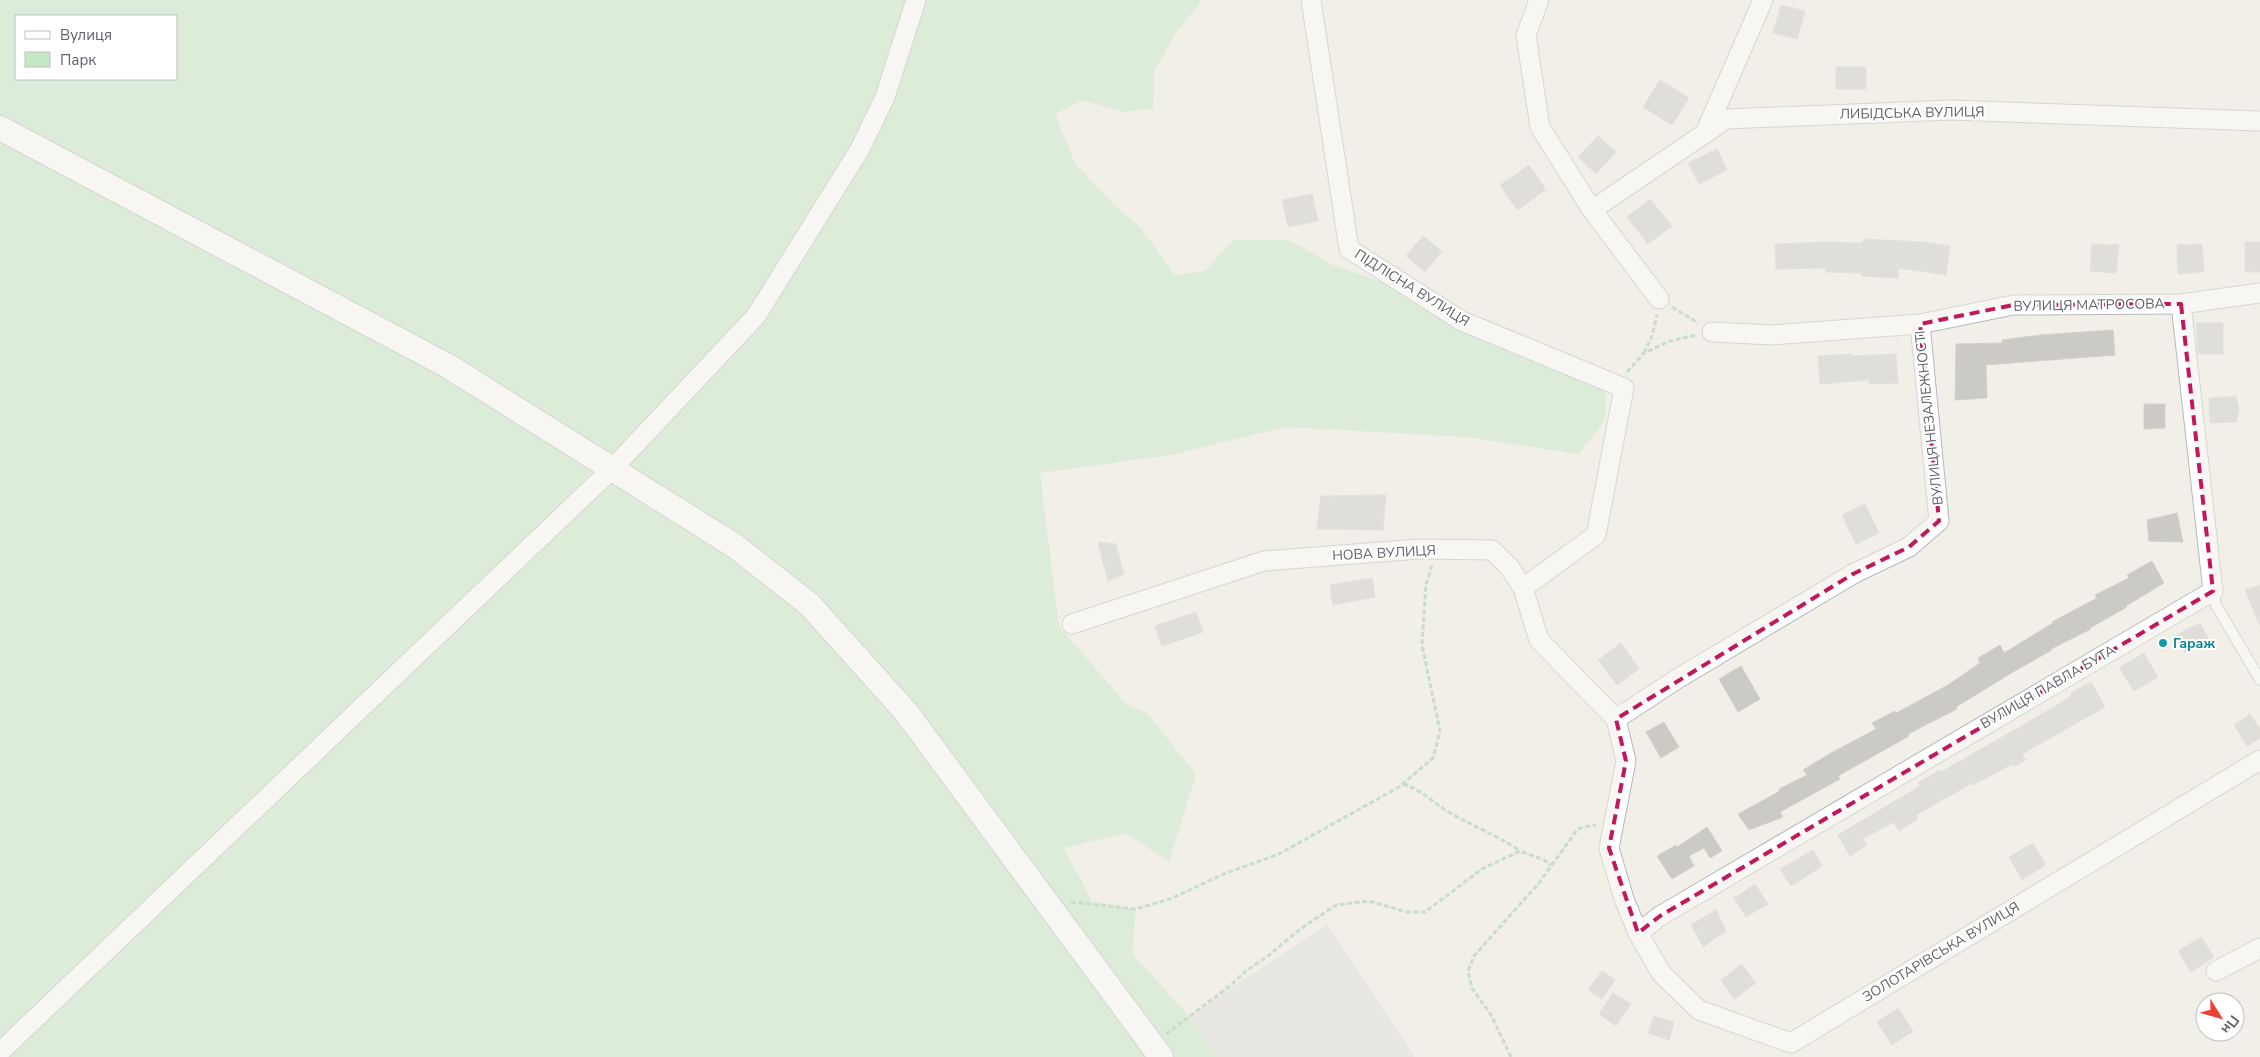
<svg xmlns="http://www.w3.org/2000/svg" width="2260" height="1057" viewBox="0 0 2260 1057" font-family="'Nunito Sans',sans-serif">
	<rect width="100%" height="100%" fill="#f1efe8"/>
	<!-- industrial -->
	<path fill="#e0deda" d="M1327,924L1415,1057H1217L1189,1016Z"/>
	<!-- green -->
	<path fill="#c5e8c5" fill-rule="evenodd" d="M0,0H1202L1175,34L1154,72L1153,108L1124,112L1083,100L1055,114L1075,163L1114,205L1141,228L1175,275L1205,271L1233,240H1289L1333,265L1394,286L1606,373L1605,420L1579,454L1466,437L1285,427L1171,455L1040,473L1059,626L1127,705L1148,714L1196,775L1169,862L1126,833L1064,848L1092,901L1136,909L1132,953L1189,1016L1217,1057H0ZM16,16H176V79H16Z"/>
	<!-- building -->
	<g fill="#cccac5" stroke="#d6d1c6">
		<path d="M1781,5L1805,11L1797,39L1773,33Z"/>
		<rect x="1836" y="67" width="30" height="22"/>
		<path d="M1660,80L1689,98L1672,125L1643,107Z"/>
		<path d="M1598,136L1616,152L1596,174L1578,157Z"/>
		<path d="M1717,149L1727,170L1699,184L1688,163Z"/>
		<path d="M1529,165L1546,190L1517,210L1500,185Z"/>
		<path d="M1312,194L1318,221L1288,227L1282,200Z"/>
		<path d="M1650,199L1672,226L1648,244L1627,217Z"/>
		<path d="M1423,236L1442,251L1425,272L1406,256Z"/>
		<path d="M1863,239L1922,242L1950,246L1946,275L1898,268V278L1861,276V273L1826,272V268L1776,269L1775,244L1827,242L1863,243Z"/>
		<rect x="2245" y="242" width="15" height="30"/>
		<path d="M2092,244L2119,245L2116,273L2090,271Z"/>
		<path d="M2202,244L2204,272L2178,274L2177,245Z"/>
		<path d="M2196,323H2223V354H2198Z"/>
		<path d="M2113,330L2115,355L1986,365L1987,398L1955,400L1956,344L2002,343V340L2040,335Z"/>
		<path d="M1852,354V356L1896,354L1898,383L1869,384V380L1820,384L1818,356Z"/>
		<path d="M2236,396L2239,410L2236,422L2210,423L2209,398Z"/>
		<path d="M2144,404H2165V428L2144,429Z"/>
		<path d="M1386,495L1383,530L1317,529L1321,496Z"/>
		<path d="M1865,504L1879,533L1856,544L1842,515Z"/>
		<path d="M2177,513L2183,542L2149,541L2147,520Z"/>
		<path d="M1098,542L1116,544L1124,574L1108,581Z"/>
		<path d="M2152,561L2164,583L2126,606L2127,607L2090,628L2091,629L2051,649L2052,650L2013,672L1956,707L1957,709L1908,734L1909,736L1838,776L1840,779L1780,812L1783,817L1749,830L1738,814L1780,791L1779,789L1807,775L1803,770L1831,753L1876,729L1872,723L1895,711L1896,713L1948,685L1980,663L1978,658L2000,645L2004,653L2053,623L2052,622L2097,598L2095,595L2129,578L2127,575Z"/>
		<path d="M1372,578L1375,597L1333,605L1330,585Z"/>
		<path d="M2260,585V626L2245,590Z"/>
		<path d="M1196,612L1203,632L1162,646L1155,626Z"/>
		<path d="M2200,623L2209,640L2185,653L2176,635Z"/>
		<path d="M1621,643L1639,669L1617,685L1598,660Z"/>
		<path d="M2144,653L2158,677L2134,691L2119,668Z"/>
		<path d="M1741,666L1760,699L1738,712L1719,679Z"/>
		<path d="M2091,682L2105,707L2022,754L2026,760L2014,767L2012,764L1973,785L1972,783L1916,815L1918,819L1899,831L1894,822L1863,839L1867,845L1850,856L1838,835L1920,786L1918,783L1940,770L1941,772L2030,721L2072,696L2071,693Z"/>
		<path d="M2250,714L2260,729V738L2247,746L2234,725Z"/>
		<path d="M1664,722L1679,747L1661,758L1646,732Z"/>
		<path d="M1707,827L1722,851L1710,858L1704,848L1689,856L1694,866L1672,879L1657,856L1676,845L1677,847Z"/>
		<path d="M2033,843L2046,865L2022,880L2009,857Z"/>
		<path d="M1813,850L1822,866L1791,886L1780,869Z"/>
		<path d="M1755,884L1768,904L1746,917L1734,898Z"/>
		<path d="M1716,910L1726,931L1703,947L1691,925Z"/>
		<path d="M2201,937L2214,957L2191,972L2178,951Z"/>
		<path d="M1742,964L1756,983L1734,999L1721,980Z"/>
		<path d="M1602,971L1615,980L1602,999L1588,990Z"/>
		<path d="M1613,993L1631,1004L1616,1026L1599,1014Z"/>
		<path d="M1898,1008L1913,1031L1892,1045L1877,1022Z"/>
		<path d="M1654,1016L1674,1022L1669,1040L1648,1033Z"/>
	</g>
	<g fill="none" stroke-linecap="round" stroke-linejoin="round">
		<!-- service casing -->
		<g stroke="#b5b8bc" stroke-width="12">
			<path id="service" d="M2213,591L2216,605L2260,680"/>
		</g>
		<!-- minor casing -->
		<g stroke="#b5b8bc" stroke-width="21">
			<g id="minor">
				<path d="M1311,0L1349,249L1462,321L1624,388L1596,535L1523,588"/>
				<path d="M1539,0L1526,35L1540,127L1592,210L1659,299"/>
				<path d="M1706,131L1763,0"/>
				<path d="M1592,210L1726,119L1950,110L2260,121"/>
				<path d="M1920,324L1939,521L1909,547L1853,574L1677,679L1616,719L1626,761L1609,848L1624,899L1638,933L1661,973L1699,1010L1791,1043L2260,760"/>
				<path d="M1712,332L1772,335L1920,324L2013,305L2181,304L2260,293"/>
				<path d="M1072,624L1264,561L1419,549L1492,550L1510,568L1523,588L1539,640L1616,719"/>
				<path d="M1638,933L1660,916L2213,591L2181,304"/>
				<path d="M2216,971L2260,948"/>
				<path d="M0,1052L611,470L756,316L860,149L885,97L916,0"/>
			</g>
		</g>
		<!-- tertiary casing -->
		<g stroke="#b5b8bc" stroke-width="26">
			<path id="tertiary" d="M0,128L448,366L735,546L809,604L906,712L1161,1057"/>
		</g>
		<!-- path -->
		<g stroke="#9cc7a9" stroke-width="3" stroke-dasharray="5 2.5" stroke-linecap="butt">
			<path d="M1672,307L1698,323"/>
			<path d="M1644,353L1652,336L1657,315"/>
			<path d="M1627,372L1644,353L1670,341L1696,335"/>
			<path d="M1403,784C1424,791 1434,804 1452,814C1475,827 1498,836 1520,851"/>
			<path d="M1071,902L1136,909L1170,899L1226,873L1279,854L1399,787L1433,758L1440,731L1422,645L1426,584L1432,566"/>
			<path d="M1166,1034L1231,985L1246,971L1268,956L1299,930L1336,905L1369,901L1407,912H1425L1482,869L1520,851L1544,860L1551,865"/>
			<path d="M1511,1057L1491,1015L1472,988L1468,971L1474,956L1539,883L1577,830L1583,827L1596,825"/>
		</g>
		<!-- service -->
		<use href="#service" stroke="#fff" stroke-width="10"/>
		<!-- minor -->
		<use href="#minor" stroke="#fff" stroke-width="19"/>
		<!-- tertiary -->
		<use href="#tertiary" stroke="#fff" stroke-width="24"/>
	</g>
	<!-- marked area -->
	<path d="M0 0H2260V1057H0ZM2181,304L2213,591L1660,916L1638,933L1609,848L1626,761L1616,719L1853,574L1909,547L1939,521L1920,324L2013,305Z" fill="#f1efe8" fill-opacity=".55" fill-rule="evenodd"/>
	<path fill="none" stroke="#c2185b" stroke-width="4" stroke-dasharray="10 6" stroke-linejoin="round" d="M2181,304L2213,591L1660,916L1638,933L1609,848L1626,761L1616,719L1853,574L1909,547L1939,521L1920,324L2013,305Z"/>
	<!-- markers -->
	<circle fill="#0f9aa8" stroke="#fff" stroke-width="2" cx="2163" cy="643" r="5"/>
	<g text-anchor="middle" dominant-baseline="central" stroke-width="4" stroke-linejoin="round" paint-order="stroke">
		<!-- street labels -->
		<g font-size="14" fill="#5f6368" stroke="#fff">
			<text transform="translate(1912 113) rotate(-1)">ЛИБІДСЬКА ВУЛИЦЯ</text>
			<text transform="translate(1412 288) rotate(32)">ПІДЛІСНА ВУЛИЦЯ</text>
			<text transform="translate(2089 305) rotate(-1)">ВУЛИЦЯ МАТРОСОВА</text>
			<text transform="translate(1929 418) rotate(-96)">ВУЛИЦЯ НЕЗАЛЕЖНОСТІ</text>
			<text transform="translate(1384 553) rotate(-3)">НОВА ВУЛИЦЯ</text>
			<text transform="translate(2048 687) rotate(-30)">ВУЛИЦЯ ПАВЛА БУТА</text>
			<text transform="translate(1941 952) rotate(-31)">ЗОЛОТАРІВСЬКА ВУЛИЦЯ</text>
		</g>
		<!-- culture labels -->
		<g font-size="14" font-weight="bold" fill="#0d838f" stroke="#fff" text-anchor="start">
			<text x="2173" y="643">Гараж</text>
		</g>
	</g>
	<!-- legend -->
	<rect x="15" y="15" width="162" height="65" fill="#ffffff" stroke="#bfc1c3"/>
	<rect x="25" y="31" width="25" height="8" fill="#ffffff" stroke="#bfc1c3"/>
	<text x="60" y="40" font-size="15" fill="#5f6368">Вулиця</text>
	<rect x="25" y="52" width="25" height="15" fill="#c5e8c5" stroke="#bfc1c3"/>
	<text x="60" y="65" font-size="15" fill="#5f6368">Парк</text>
	<!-- north arrow -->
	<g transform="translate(2220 1017) rotate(127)"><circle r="24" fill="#ffffff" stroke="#bfc1c3"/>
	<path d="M0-4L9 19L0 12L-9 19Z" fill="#ea4335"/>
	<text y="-8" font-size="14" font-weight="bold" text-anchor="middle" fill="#5f6368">Пн</text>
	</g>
</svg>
